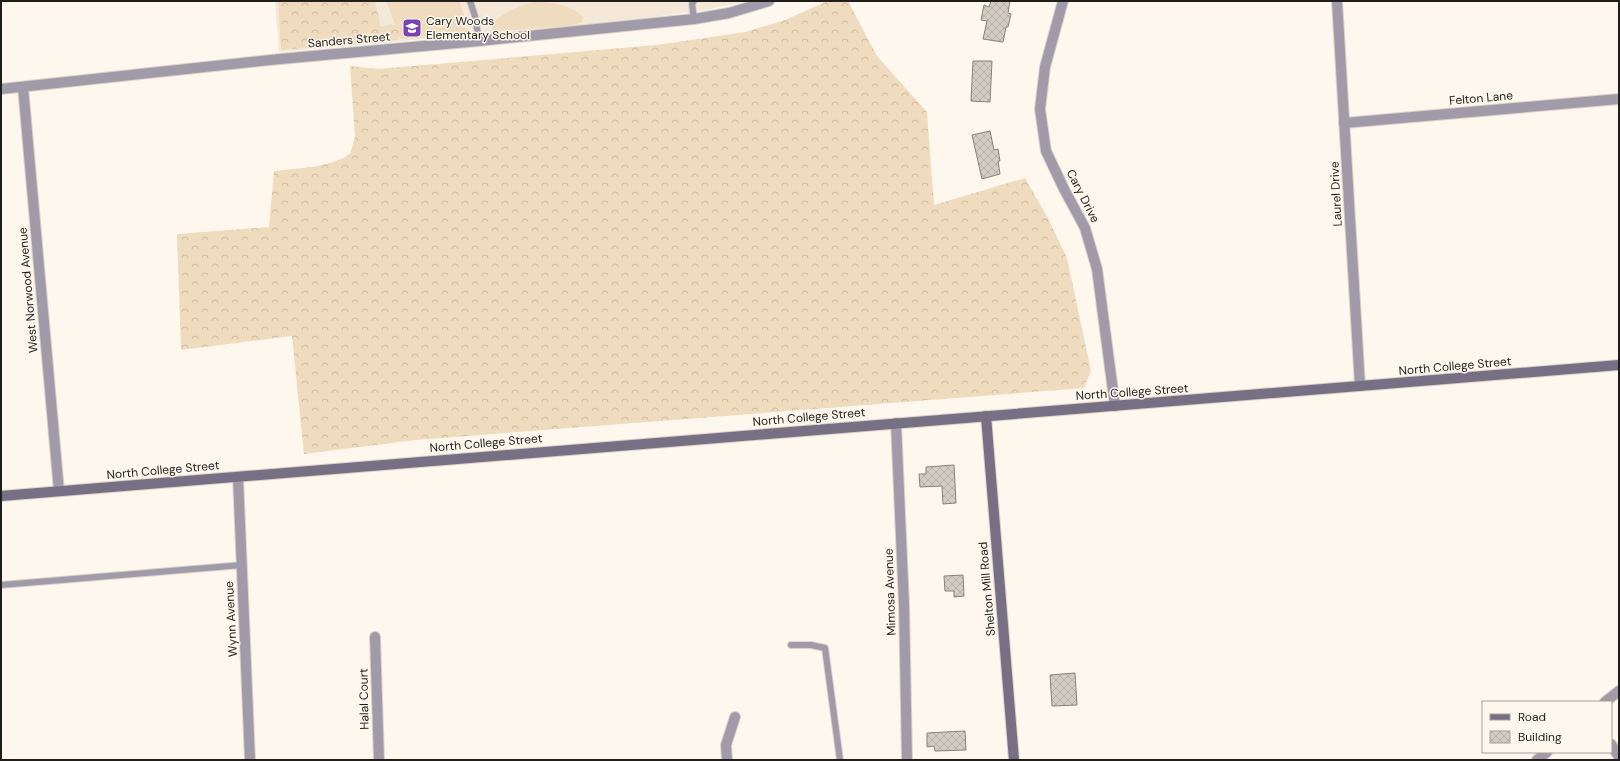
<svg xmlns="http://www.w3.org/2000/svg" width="1620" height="761" viewBox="0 0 1620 761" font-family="'DM Sans',sans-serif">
	<defs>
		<pattern id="forest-crowns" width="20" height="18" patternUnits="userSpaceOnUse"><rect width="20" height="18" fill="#efdbbe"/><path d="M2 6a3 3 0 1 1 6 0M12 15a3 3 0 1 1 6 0" fill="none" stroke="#cdbca3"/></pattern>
		<pattern id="building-cross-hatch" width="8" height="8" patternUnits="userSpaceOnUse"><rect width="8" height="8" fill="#d2ccc3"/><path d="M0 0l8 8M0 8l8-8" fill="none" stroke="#b4afa7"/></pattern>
	</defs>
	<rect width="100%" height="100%" fill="#fdf7ed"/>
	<!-- built -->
	<path fill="#f4e9d9" d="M275,1H748L700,11L604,23L279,52Z"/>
	<!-- grass -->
	<g fill="#efdbbe">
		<path d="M386,1H459L464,15L460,24L468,29L469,33L464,36L401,39Z"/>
		<path d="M535,2C550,2 573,5 583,17L582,22L570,26L498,31L492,29V23C505,12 518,5 535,2Z"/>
	</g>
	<!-- forest -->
	<g fill="url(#forest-crowns)">
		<path d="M278,1H375L381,27L391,24L396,26L400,36L398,40L281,50Z"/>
		<path d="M828,1H848L877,56L927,112L934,205L1025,178L1048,218L1067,258L1091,371L1084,388L416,440L304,454L292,336L181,350L177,234L269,227L274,171C300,168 328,168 350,154L355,137L350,66L378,69L657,45L745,32L785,20Z"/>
	</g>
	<!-- building -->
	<g fill="url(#building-cross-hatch)" stroke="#878179">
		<path d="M991,1H1010L1008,13L1011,14L1008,27H1006L1003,42L983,39L987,21L981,20L984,5L989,7Z"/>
		<path d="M973,61H992L990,102L971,101Z"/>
		<path d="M990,131L994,150L998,149L1000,161H998L1000,174L982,179L972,135Z"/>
		<path d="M954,465L956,503L943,504L942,486L920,487L919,474H926V467Z"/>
		<path d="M963,575L964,596L954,597V591H945L944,576Z"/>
		<path d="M1075,673L1077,705L1052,706L1050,675Z"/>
		<path d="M965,731L966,750L935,751L934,746L927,747V733Z"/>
	</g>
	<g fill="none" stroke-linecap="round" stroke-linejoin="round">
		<!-- lane casing -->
		<g stroke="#dad4cb" stroke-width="8">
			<g id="lane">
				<path d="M470,1L475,16L479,41"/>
				<path d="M694,19L692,4L694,1"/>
				<path d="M1,585L242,565"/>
				<path d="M791,645H811L825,648L840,760"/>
			</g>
		</g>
		<!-- street casing -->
		<g stroke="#dad4cb" stroke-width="12">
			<g id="street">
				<path d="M1063,1L1045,67L1040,109L1046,151L1064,189L1085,228L1097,269L1115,406"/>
				<path d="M1337,1L1360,386"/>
				<path d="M23,87L59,491"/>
				<path d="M1,89L280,59L479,41L694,19L729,13L769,1"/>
				<path d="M1344,123L1619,99"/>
				<path d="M896,423L904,604L907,760"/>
				<path d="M238,477L250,760"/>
				<path d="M375,637L379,760"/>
				<path d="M1605,702L1619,691"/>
				<path d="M1611,744L1619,757"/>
				<path d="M727,760L726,745L735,717"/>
				<path d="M1537,760L1547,752"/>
			</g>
		</g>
		<!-- secondary casing -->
		<g stroke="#dad4cb" stroke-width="12">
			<g id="secondary">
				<path d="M986,416L1014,760"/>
				<path d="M1,496L1619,365"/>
			</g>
		</g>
		<!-- lane -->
		<use href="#lane" stroke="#a19ba9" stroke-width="6"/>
		<!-- street -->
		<use href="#street" stroke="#a19ba9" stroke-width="10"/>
		<!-- secondary -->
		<use href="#secondary" stroke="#776f83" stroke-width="10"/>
	</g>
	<!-- icons -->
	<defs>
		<g id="school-square" transform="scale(1)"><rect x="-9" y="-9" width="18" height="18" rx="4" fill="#7a41b7" stroke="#fdf7ed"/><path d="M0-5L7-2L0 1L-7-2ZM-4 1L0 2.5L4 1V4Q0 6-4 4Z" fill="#fff"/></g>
	</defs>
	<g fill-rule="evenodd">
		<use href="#school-square" x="412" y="28"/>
	</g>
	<g text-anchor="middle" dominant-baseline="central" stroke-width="3" stroke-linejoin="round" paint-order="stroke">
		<!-- poi labels -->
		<g font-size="12" fill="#201e1b" stroke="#fdf7ed" text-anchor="start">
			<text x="426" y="21">Cary Woods<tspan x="426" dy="14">Elementary School</tspan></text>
		</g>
		<!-- street labels -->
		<g font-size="12" fill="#201e1b" stroke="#fdf7ed">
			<text transform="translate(349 40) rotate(-5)">Sanders Street</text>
			<text transform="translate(1481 98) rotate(-5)">Felton Lane</text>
			<text transform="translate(1336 194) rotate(-93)">Laurel Drive</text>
			<text transform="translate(1083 196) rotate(63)">Cary Drive</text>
			<text transform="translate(28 290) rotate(-95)">West Norwood Avenue</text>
			<text transform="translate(1455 366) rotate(-5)">North College Street</text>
			<text transform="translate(1132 392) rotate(-4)">North College Street</text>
			<text transform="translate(809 417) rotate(-5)">North College Street</text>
			<text transform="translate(486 443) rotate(-5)">North College Street</text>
			<text transform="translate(163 470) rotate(-5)">North College Street</text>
			<text transform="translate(987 589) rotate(-95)">Shelton Mill Road</text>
			<text transform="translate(890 592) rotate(-92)">Mimosa Avenue</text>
			<text transform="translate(231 619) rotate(-93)">Wynn Avenue</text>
			<text transform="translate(364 699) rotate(-91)">Halal Court</text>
		</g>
	</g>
	<!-- border -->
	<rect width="1620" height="761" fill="none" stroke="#201e1b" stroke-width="4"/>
	<!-- legend -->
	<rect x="1482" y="701" width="130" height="52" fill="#fdf7ed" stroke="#a5a099"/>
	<rect x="1490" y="714" width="20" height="6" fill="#776f83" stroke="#a5a099"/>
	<text x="1518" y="721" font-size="12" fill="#201e1b">Road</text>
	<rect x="1490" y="731" width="20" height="12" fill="url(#building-cross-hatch)" stroke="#a5a099"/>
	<text x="1518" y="741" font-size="12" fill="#201e1b">Building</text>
</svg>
